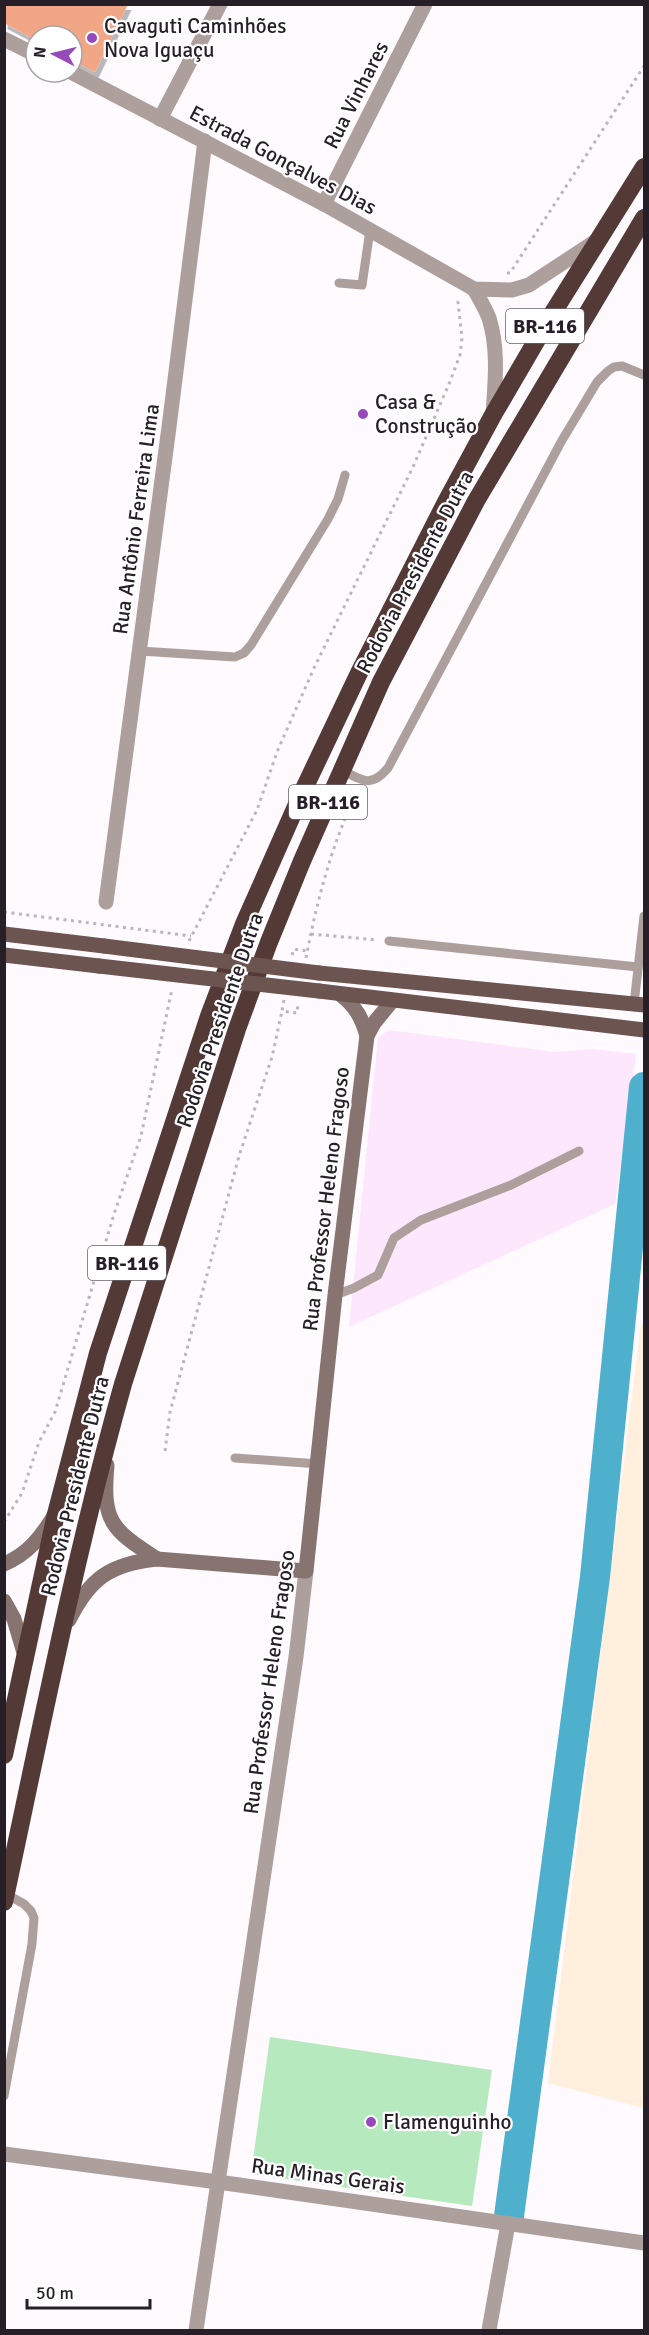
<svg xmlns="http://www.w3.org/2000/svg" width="649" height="2335" viewBox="0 0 649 2335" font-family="Signika,sans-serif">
	<defs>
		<filter id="shadow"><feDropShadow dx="3.5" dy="6" stdDeviation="0" flood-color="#0004"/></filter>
	</defs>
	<rect width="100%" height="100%" fill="#fefafe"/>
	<!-- built -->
	<path fill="#fde7fd" d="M389,1030L555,1052L591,1049L636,1054L615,1204L349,1327L378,1037Z"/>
	<!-- education -->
	<path fill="#ffefdc" d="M641,1323L644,1324V2108L548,2083Z"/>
	<!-- green -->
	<path fill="#b6e9be" d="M270,2037L492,2070L472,2206L251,2174Z"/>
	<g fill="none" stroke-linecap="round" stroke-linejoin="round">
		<!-- river -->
		<path stroke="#4eb0cc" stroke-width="30" d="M509,2216L595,1577L644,1087"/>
	</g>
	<!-- building -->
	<path fill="#f1a786" filter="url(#shadow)" d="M4,4H128L95,72L72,60V36H36V40L4,23Z"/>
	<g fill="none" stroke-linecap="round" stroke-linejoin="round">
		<!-- path -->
		<g stroke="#bbb6bb" stroke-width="3" stroke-dasharray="3 4.5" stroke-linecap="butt">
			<path d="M507,273H510L644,66"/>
			<path d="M4,912L191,936"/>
			<path d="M311,934L378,940"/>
			<path d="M189,941L257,810L277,752L314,668L413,467L449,384L460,355L462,338L458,302L460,298"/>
			<path d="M292,955L294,949L307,951"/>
			<path d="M306,958C317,900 332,843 358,790"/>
			<path d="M284,1000L282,1011L297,1013L298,1003"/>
			<path d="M165,1451L170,1412L239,1156L272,1057L282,1011"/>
			<path d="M4,1522L22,1493L39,1442L55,1412L114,1214L141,1136L172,989"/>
		</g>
		<!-- service -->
		<g stroke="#ad9f9c" stroke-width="9">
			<path d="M339,283L362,285L370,230"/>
			<path d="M140,651L235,657L244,653L251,645L328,519L338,499L345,475"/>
			<path d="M342,770C363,781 371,788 388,768L561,442L597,382L608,371L614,367L622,366L644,375"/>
			<path d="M389,941L638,967"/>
			<path d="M634,1004L644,916"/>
			<path d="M335,1295L354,1288L378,1275L394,1238L421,1220L511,1185L579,1151"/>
			<path d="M235,1458L319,1464"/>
			<path d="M4,2096L32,1944L34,1918L31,1911L24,1904L6,1894"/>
		</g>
		<!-- minor -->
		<g stroke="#ad9f9c" stroke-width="15">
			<path d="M160,119L220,4"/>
			<path d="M324,204L425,4"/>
			<path d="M106,902L169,427L205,141"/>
			<path d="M4,2154L218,2182L644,2243"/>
			<path d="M489,2330L508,2224"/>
		</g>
		<!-- tertiary -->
		<g stroke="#ad9f9c" stroke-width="15">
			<path d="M4,39L36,55"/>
			<path d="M71,72L324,204L474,289L512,290L529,285L599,239"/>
			<path d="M474,289C479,298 485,308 489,318C499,350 495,383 493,415"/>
			<path d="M196,2330L296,1657L306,1571"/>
		</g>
		<!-- secondary -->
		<g stroke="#87736f" stroke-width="15">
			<path d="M367,1036L374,1023L392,1001"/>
			<path d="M107,1465C102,1522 111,1529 157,1559"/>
			<path d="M4,1564C28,1554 41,1537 54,1516"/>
			<path d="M4,1601L14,1619L25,1656"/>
			<path d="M69,1620C90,1578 110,1564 157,1559L306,1571L335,1295L367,1036C362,1018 356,1007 341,995"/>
		</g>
		<!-- primary -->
		<g stroke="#6c5450" stroke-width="15">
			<path d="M4,934L104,946"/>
			<path d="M4,955L99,966"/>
			<path d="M319,973L644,1005"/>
			<path d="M319,991L644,1030"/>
		</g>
		<!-- motorway -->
		<g stroke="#543a36" stroke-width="18">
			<path d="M4,1755L56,1514L98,1353L209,1016L244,924L302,793L359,673L446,502L493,415L549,319L644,167"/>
			<path d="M4,1902C41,1729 75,1555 123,1384L237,1029L269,942L302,861L381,682L476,501L644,218"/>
		</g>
		<!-- primary-bridge -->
		<g stroke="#6c5450" stroke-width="15">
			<path d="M104,946L319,973"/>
			<path d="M99,966L319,991"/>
		</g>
	</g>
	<!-- markers -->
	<g fill="#9549ba" stroke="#fff" stroke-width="2">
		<circle cx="92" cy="38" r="6"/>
		<circle cx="363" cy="414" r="6"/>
		<circle cx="371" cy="2122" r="6"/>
	</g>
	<g text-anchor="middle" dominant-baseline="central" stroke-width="4.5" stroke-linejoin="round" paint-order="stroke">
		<!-- shield labels -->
		<g fill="#fff" stroke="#676268" stroke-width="1.5">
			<rect x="506" y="309" width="78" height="34" rx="4.5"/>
			<rect x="289" y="785" width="78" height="34" rx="4.5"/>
			<rect x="88" y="1246" width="78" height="34" rx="4.5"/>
		</g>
		<g font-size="20" font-weight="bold" fill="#261f27">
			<text x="545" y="326">BR-116</text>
			<text x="328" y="802">BR-116</text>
			<text x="127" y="1263">BR-116</text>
		</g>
		<!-- poi labels -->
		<g font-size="21" fill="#261f27" stroke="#fff" text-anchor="start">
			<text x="104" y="26">Cavaguti Caminhões<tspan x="104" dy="24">Nova Iguaçu</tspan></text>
			<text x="375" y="402">Casa &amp;<tspan x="375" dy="24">Construção</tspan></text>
			<text x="383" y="2122">Flamenguinho</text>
		</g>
		<!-- street labels -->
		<g font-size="21" fill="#261f27" stroke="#fff">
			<text transform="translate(356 95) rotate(-63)">Rua Vinhares</text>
			<text transform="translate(283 160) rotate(28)">Estrada Gonçalves Dias</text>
			<text transform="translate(136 519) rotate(-82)">Rua Antônio Ferreira Lima</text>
			<text transform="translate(415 572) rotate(-62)">Rodovia Presidente Dutra</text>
			<text transform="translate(220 1020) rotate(-71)">Rodovia Presidente Dutra</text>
			<text transform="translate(326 1199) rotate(-83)">Rua Professor Heleno Fragoso</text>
			<text transform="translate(75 1486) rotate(-76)">Rodovia Presidente Dutra</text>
			<text transform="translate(269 1682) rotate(-82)">Rua Professor Heleno Fragoso</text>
			<text transform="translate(328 2176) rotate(8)">Rua Minas Gerais</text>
		</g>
	</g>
	<!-- border -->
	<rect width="649" height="2335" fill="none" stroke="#261f27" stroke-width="12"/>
	<!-- north arrow -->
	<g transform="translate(54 54) rotate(277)"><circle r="28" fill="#ffffff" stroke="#a8a5a9" stroke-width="1.5"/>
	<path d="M0-4.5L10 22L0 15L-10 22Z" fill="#9549ba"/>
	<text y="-9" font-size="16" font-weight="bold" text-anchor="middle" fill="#261f27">N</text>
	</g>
	<!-- scale -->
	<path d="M27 2299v9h123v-9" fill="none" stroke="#261f27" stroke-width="3"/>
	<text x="36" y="2299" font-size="18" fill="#261f27" stroke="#ffffff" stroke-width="4.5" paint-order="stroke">50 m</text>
</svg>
